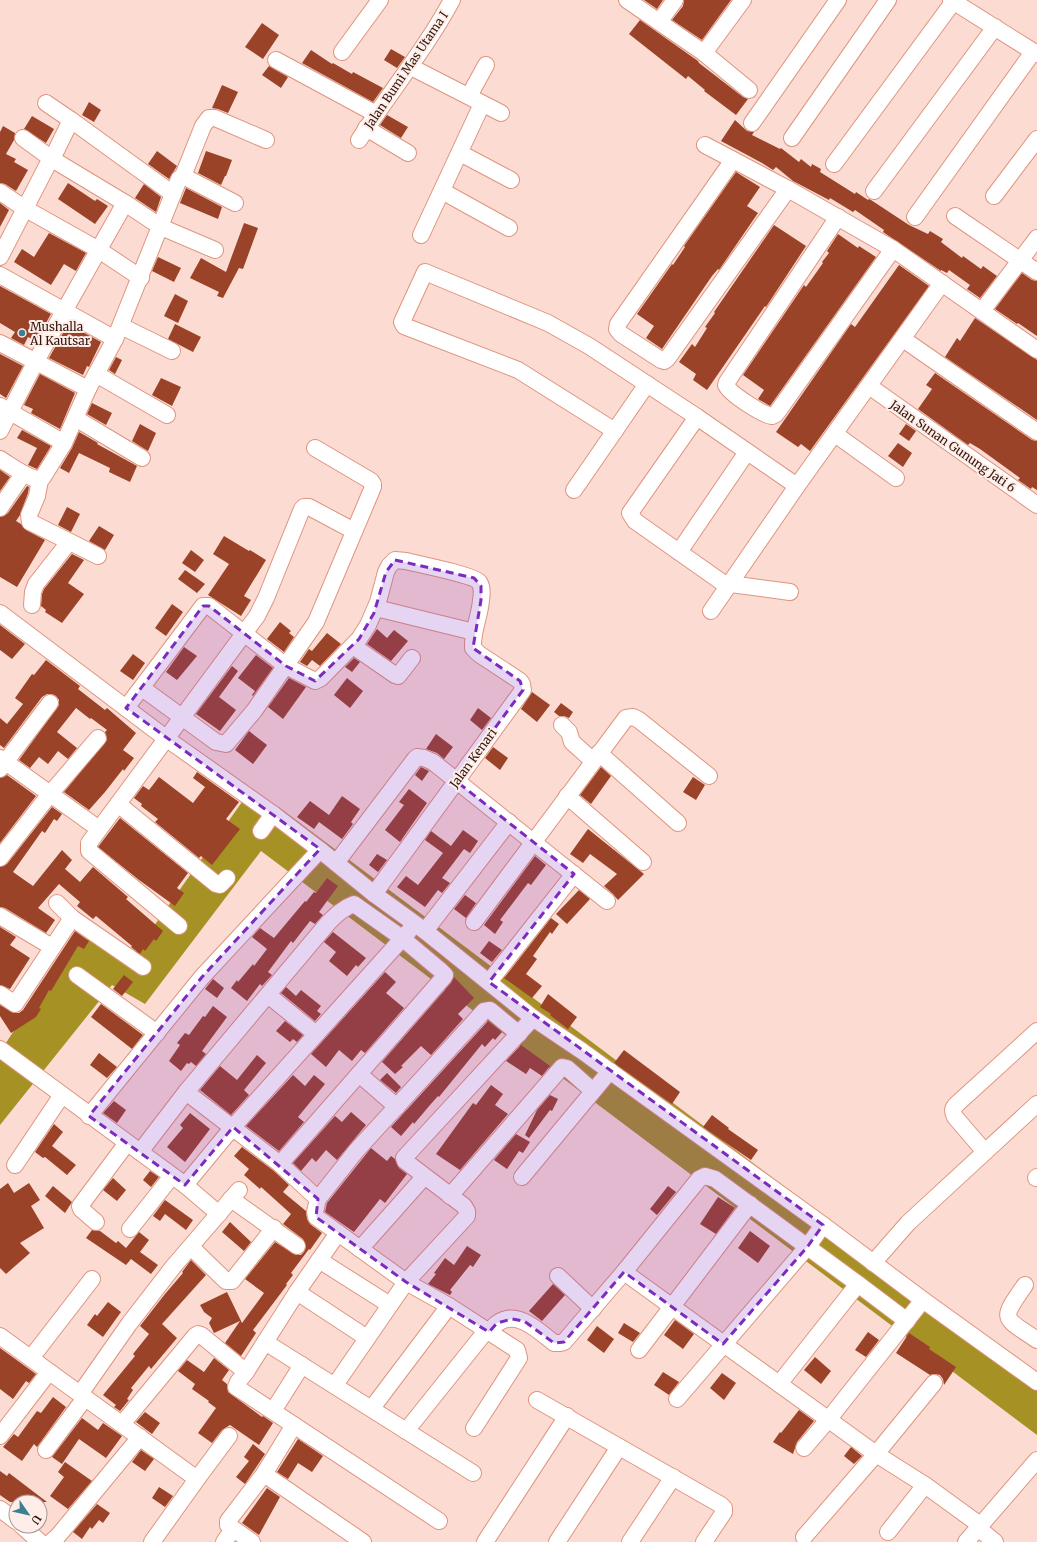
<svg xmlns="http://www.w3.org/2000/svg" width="1037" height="1542" viewBox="0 0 1037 1542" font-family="Merriweather,serif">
	<rect width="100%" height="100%" fill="#fcdcd2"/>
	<!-- water -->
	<path fill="#a69125" d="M242,802L284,811L1037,1376V1435L261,851L145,1004L112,985L0,1125V1052L76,936L134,954Z"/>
	<!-- building -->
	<g fill="#9a4329">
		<path d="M644,0H663L657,9Z"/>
		<path d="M684,0H731L702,40L672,20L683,6Z"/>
		<path d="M640,20L698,61L699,63L743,97L748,99L736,115L704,91L705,90L688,76L686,79L629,34Z"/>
		<path d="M262,23L279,35L263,59L245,47Z"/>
		<path d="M391,49L405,57L397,68L384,60Z"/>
		<path d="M311,50L332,64L333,63L352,74L353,72L383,88L373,102L302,63Z"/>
		<path d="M269,66L288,77L281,88L262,75Z"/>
		<path d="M222,85L238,92L228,113L218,109L212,108Z"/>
		<path d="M89,102L101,110L94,122L82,115Z"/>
		<path d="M387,115L408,127L401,138L380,125Z"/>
		<path d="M32,116L54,129L46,143L24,129Z"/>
		<path d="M735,120L747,131L754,132L752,135L780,149L781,148L799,162L801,159L811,167L812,164L821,169L820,172L855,194L856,192L868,200L869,199L871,200L909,225L928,234L930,231L943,239L941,242L962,258L963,256L981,269L983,266L997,276L980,298L967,289L970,285L949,270L947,273L941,270V271L883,232L884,230L855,210L853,212L830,198L829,200L812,191L793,181L776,167L773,170L762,163L721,141Z"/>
		<path d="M3,126L15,133L14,140L6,154L16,159L14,162L28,170L16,191L5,184L0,183V132Z"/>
		<path d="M157,151L177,166L169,179L148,164Z"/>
		<path d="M206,151L232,160L226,176H225L221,185L198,173Z"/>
		<path d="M736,172L760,187L747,206L758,213L719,270L718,269L712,276L662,349L646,338L654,326L637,314L672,264L673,265L685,247L684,246Z"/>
		<path d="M68,183L95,201L97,199L108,206L95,224L58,199Z"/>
		<path d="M144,184L161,197L156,212L135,198Z"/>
		<path d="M186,188L222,207L218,219L180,203Z"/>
		<path d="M0,203L9,210L0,227Z"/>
		<path d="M244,223L258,228L243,269L239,268L223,298L217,296L219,292L190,278L201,258L226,272Z"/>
		<path d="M774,225L806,246L766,307L765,306L707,390L693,380L696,374L679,362L692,344L695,347L707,328L705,327L715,313L714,312Z"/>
		<path d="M49,233L86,253L76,271L64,264L51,285L14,262L22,249L34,257Z"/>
		<path d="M838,234L858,248L859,246L876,257L770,406L758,399L764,390L743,375L804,285L806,287L823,263L822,262L829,253L827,251Z"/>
		<path d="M158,257L181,268L174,282L152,271Z"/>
		<path d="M899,265L929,286L810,451L801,444L798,447L776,432L851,324L855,327Z"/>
		<path d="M1022,273L1032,280L1037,281V336L1018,323L1017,324L995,309Z"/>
		<path d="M0,286L51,314L36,341L28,337L24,345L11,338L15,332L0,323Z"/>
		<path d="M175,294L188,301L178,323L164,316Z"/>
		<path d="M975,318L1037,360V420L945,357L957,338L960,341Z"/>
		<path d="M68,324L101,342L89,367L87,366L83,375L49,358Z"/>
		<path d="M175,324L201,337L193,352L168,339Z"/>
		<path d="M0,354L23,366L6,398L0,394Z"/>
		<path d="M116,357L122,360L115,374L109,370Z"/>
		<path d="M935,373L1032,440L1037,441V490L1032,487L1031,489L1018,480L1020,478L980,449L970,443L968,445L918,409L932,389L926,385Z"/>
		<path d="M40,374L75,393L60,429L31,413L33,409L24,405Z"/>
		<path d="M161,378L181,387L172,406L152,395Z"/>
		<path d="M92,403L112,413L106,425L87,414Z"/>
		<path d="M140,424L156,433L148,451L132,441Z"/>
		<path d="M906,424L916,431L909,441L899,434Z"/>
		<path d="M22,430L51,446L37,469L28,465L37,448L17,438Z"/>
		<path d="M79,432L98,443L97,444L137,466L130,482L109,472L110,468L79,453L69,473L60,468L72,448Z"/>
		<path d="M898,443L912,453L903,467L888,456Z"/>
		<path d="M0,470L10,477L0,491Z"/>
		<path d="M27,486L29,487L28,493L20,515L16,521L21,524L26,530L45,540L17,587L0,577V517L4,516L8,513Z"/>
		<path d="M67,507L80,514L71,532L58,525Z"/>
		<path d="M99,526L114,535L105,550L89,541Z"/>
		<path d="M224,536L249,551L250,550L266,560L244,596L251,600L241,616L208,595L229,564L213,554Z"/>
		<path d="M191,550L204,560L195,572L182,563Z"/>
		<path d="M72,554L84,560L68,583L84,594L62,623L45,612L46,610L41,606L42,594L44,589Z"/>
		<path d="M185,570L205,584L197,593L178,579Z"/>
		<path d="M172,604L183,612L166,636L155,628Z"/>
		<path d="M280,622L291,631L289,633L294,637L284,652L267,639Z"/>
		<path d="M0,625L25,644L12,659L0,650Z"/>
		<path d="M377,629L387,638L394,630L408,641L391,661L367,644Z"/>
		<path d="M327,633L341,644L320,666L312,660L307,666L300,662L309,649L312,651Z"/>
		<path d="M184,647L197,656L177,680L166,672Z"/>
		<path d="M133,654L145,663L133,680L120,671Z"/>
		<path d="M256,655L273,668L253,696L252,695L255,691L238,678Z"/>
		<path d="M354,658L360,662L352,672L345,667Z"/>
		<path d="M46,660L80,686L78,689L105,710L107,708L136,733L123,750L134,758L124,771L123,769L105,792L89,810L64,792L107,740L105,732L107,730L91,718L90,719L76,708L57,732L77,748L68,759L58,751L48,764L39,757L30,768L19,760L59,705V700L56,696L52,694H47L42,697L4,748L0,745V718L7,724L23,704L15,698L32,674L34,675Z"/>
		<path d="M232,666L238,671L219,697L236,710L220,731L196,714Z"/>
		<path d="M289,678L306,687L283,719L268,707Z"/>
		<path d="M347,678L363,691L350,708L334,695Z"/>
		<path d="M532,692L550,705L537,722L521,709Z"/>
		<path d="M561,703L573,712L569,718L564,716H559L554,712Z"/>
		<path d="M478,708L491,718L482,730L470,720Z"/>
		<path d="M249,731L267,745L253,764L235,750Z"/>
		<path d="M436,734L453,747L444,759L437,753L426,749Z"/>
		<path d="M493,747L508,758L500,770L485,758Z"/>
		<path d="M421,767L429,771L422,781L415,775Z"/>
		<path d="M601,767L611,776L591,804L580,795Z"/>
		<path d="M197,772L239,802L226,819L240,829L212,865L201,856L199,858L155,822L158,819L141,806L142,804L134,798L143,786L149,790L159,777L193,803L205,787L193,778Z"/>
		<path d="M7,775L36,796L0,843V778Z"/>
		<path d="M693,777L705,785L696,800L683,792Z"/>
		<path d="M409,789L427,803L400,842L385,830L404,805L399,802Z"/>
		<path d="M342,796L360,809L351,822L353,824L342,839L319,822L314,829L297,817L310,801L329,815Z"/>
		<path d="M52,807L62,814L57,821L54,819L45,833L42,831L13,872L33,886L62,850L72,860L65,869L80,882L93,867L128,897L126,899L163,931L156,941L154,939L145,951L143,949L140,954L131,947L132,946L96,916L93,919L77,906L80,902L59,884L38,908L55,920L46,933L5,908L0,907V867L7,864Z"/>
		<path d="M120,818L188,873L177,888L184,893L175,906L139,880L98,847Z"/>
		<path d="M588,829L644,874L618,900L613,894L604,886L617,874L590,854L583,863L570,854Z"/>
		<path d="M463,830L478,841L470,853L464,849L442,878L450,883L442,893L438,890L425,907L397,887L406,876L418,885L443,853L425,840L431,831L451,846Z"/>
		<path d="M377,854L387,860L378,872L369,865Z"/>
		<path d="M535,856L546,865L531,885L528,883L500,920L503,922L495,934L484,925Z"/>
		<path d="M327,878L338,886L319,912L323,915L315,924L310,921L293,943L291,941L268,972L272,975L262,986L260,984L247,1001L231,988L237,980L238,982L253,964L254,966L267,949L252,937L260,928L274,938L305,901L306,902L314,892L316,893Z"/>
		<path d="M579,890L590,899L567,924L556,914Z"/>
		<path d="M465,895L476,903L466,918L454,909Z"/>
		<path d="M551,918L559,924L552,934L550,932L533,956L537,959L526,974L542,986L532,998L504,978Z"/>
		<path d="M0,927L16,937L10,945L30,958L10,989L0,985Z"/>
		<path d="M75,931L89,941L84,949L78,946L51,991L49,990L39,1008L41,1009L36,1017L11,1033L0,1016V1005L14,1013H19L23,1010Z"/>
		<path d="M333,932L366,958L358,967L356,965L347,976L329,961L336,952L324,942Z"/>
		<path d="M489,941L502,950L492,962L480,953Z"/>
		<path d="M385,972L396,982L386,993L404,1008L365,1053L361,1050L352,1061L339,1050L326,1067L311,1054Z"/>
		<path d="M124,975L133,982L122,996L113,989Z"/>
		<path d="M454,977L474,998L458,1014L463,1019L431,1055L421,1046L401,1066L403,1067L395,1074L382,1062L451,983Z"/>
		<path d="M213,979L224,988L217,998L205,989Z"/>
		<path d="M286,987L296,996L301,990L321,1006L317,1011L321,1014L315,1021L281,993Z"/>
		<path d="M548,994L577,1017L568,1029L550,1015L551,1014L540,1007Z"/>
		<path d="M101,1004L143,1035L132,1049L91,1017Z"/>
		<path d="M213,1006L227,1017L202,1051L206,1054L196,1066L191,1062L189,1064L187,1063L181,1071L169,1061L180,1045L177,1043L185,1033L189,1035L203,1016L205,1017Z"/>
		<path d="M285,1021L303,1035L297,1042L293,1039L290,1042L276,1031Z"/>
		<path d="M488,1021L502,1032L495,1040L493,1038L485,1047L482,1044L439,1097L438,1096L430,1105L414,1124L413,1122L401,1136L391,1127Z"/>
		<path d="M521,1045L550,1066L542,1076L530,1068L526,1074L506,1061Z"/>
		<path d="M624,1050L680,1092L672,1104L614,1063Z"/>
		<path d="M99,1053L117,1067L107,1078L90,1065Z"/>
		<path d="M257,1055L266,1063L244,1090L249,1095L231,1115L200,1090L220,1066L237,1080Z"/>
		<path d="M387,1073L401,1087L396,1093L380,1080Z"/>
		<path d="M293,1075L305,1086L314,1075L325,1084L298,1117L304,1122L279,1151L246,1126Z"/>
		<path d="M491,1085L503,1094L495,1105L508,1114L460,1170L436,1154L473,1103L476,1105Z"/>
		<path d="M550,1095L558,1099L552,1111L550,1110L529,1138L525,1135L537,1110Z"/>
		<path d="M114,1101L126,1110L117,1123L103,1113Z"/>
		<path d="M351,1112L366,1125L337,1160L326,1150L316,1162L312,1158L301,1171L293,1163L335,1116L342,1122Z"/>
		<path d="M190,1113L210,1129L185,1162L167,1147L183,1128L180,1125Z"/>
		<path d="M712,1115L729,1128L728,1129L758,1150L751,1160L703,1127Z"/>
		<path d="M54,1124L63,1132L52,1146L76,1165L67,1175L45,1157L43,1158L35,1152Z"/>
		<path d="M516,1134L530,1142L523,1153L519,1151L507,1169L494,1160Z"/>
		<path d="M242,1147L274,1171L289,1185L283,1192L306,1211L307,1219L310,1224L322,1233L310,1250L309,1249L291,1273L293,1275L286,1284L287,1285L253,1330L256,1333L241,1356L225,1343L240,1321L214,1333L209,1323L212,1318L204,1312L200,1305L227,1292L242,1323L264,1293L245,1279L275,1242L296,1255H301L304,1252L306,1247L303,1239L283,1224L291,1214L261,1187L260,1189L244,1175L249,1169L234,1156Z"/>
		<path d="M371,1148L387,1161L391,1156L395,1159L399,1168L407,1174L385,1203L380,1199L354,1232L325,1212L327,1203Z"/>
		<path d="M150,1171L159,1177L151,1187L143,1180Z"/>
		<path d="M113,1178L126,1190L117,1201L103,1190Z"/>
		<path d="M8,1183L14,1193L29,1183L40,1200L31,1206L44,1228L20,1243L30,1253L6,1274L0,1268V1189Z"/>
		<path d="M53,1186L72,1202L65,1213L45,1196Z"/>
		<path d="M668,1186L676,1192L657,1215L650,1209Z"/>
		<path d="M718,1197L735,1208L716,1234L700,1224Z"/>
		<path d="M165,1200L193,1220L186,1230L165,1214L160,1221L153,1216Z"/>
		<path d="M230,1222L251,1242L244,1251L222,1232Z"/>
		<path d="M92,1230L100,1231L116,1243L118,1241L126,1248L139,1232L149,1240L140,1252L158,1265L151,1274L131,1259L126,1265L86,1238Z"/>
		<path d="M750,1231L770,1246L758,1263L738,1248Z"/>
		<path d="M467,1246L481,1255L473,1267L470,1265L450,1290L452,1292L450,1295L428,1284L436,1274L434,1273L445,1258L454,1265Z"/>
		<path d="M191,1260L206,1275L162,1324L177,1338L151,1369L149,1366L131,1388L133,1390L127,1399L129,1400L120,1411L114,1407L116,1405L103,1395L135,1356L133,1354L149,1334L140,1326L165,1294L183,1273L182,1272Z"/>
		<path d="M553,1284L565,1295L542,1321L529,1311Z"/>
		<path d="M108,1302L121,1312L103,1337L87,1325L95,1314L97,1316Z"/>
		<path d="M675,1320L694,1334L683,1349L664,1335Z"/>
		<path d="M624,1323L640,1333L633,1342L618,1333Z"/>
		<path d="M597,1326L614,1339L604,1353L587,1340Z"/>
		<path d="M868,1332L879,1340L866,1357L855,1350Z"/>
		<path d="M909,1333L930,1347L929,1349L956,1367L944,1385L943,1379L940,1375L935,1374L930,1375L896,1353Z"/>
		<path d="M0,1348L36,1374L29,1383L26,1381L13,1399L0,1389Z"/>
		<path d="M815,1357L831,1371L821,1384L804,1370Z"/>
		<path d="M214,1358L229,1370L222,1380L227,1384L228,1392L262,1417L263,1416L273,1423L259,1445L230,1425L222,1430L212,1443L198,1433L216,1408L208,1402L209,1401L192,1389L195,1384L178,1371L187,1360L204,1372Z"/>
		<path d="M663,1372L679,1382L669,1395L654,1385Z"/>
		<path d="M722,1373L736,1383L724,1400L710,1388Z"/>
		<path d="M53,1397L66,1407L37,1447L34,1444L22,1461L3,1447L14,1434L18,1437L37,1411L41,1413Z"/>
		<path d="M799,1410L814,1421L797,1442L793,1454L773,1442L780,1432L781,1433Z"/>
		<path d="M145,1412L160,1423L152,1434L136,1422Z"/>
		<path d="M82,1418L98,1430L103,1423L122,1436L106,1458L79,1439L62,1464L52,1457Z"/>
		<path d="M298,1439L323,1456L312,1472L298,1463L288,1479L277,1472Z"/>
		<path d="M253,1444L265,1454L245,1484L236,1477L249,1461L244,1457Z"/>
		<path d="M851,1447L862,1456L854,1464L844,1456Z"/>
		<path d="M141,1450L154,1459L145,1471L132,1462Z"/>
		<path d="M65,1462L92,1481L68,1509L50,1496L64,1477L58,1472Z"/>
		<path d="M0,1471L7,1476L9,1473L47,1502H10L0,1495Z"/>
		<path d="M159,1487L173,1496L165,1507L152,1498Z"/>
		<path d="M267,1488L280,1497L259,1535L242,1523Z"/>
		<path d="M97,1504L110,1513L103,1523L99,1520L92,1529L90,1527L82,1539L73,1532Z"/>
	</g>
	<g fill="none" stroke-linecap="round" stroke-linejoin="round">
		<!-- street casing -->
		<g stroke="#df947e" stroke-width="18">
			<g id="street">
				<path d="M627,0L659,22"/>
				<path d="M675,0L659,22L704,53L749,90"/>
				<path d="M951,0L1037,54"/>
				<path d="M342,52L380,0"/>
				<path d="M704,53L743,0"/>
				<path d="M276,60L376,114"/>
				<path d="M411,67L501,113"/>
				<path d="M469,96L486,65"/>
				<path d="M71,120L173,194"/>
				<path d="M752,123L838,0"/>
				<path d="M366,128L408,153"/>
				<path d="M23,138L52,159L71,120L46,103"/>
				<path d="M792,138L888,0"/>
				<path d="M359,140C389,93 425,50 452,0"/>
				<path d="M705,145L788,189L893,249L1037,350"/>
				<path d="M460,153L511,180"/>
				<path d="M733,160L618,324L617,329L621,334L661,360L664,361L667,359L788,189"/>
				<path d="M834,164L954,1"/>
				<path d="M183,176L203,126L209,118H215L266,140"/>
				<path d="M442,191L509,228"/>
				<path d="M874,191L995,27"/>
				<path d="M0,192L24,208L99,250L141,278"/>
				<path d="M994,196L1037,139"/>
				<path d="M955,216L1037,272"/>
				<path d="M838,217L727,382L726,385C730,394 763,415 772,416L776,414L893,249"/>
				<path d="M915,217L1033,52"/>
				<path d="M421,235L482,104"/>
				<path d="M0,257L50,160L52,159L125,203L161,227L215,250"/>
				<path d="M0,275L115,339"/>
				<path d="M982,311L1037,238"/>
				<path d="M121,326L172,351"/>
				<path d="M903,339L1037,432"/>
				<path d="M0,343L88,389"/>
				<path d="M96,374L167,415"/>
				<path d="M869,386L1037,505"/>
				<path d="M0,406L64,443"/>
				<path d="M697,417L630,513L635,521L723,583L790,592"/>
				<path d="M75,418L142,458"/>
				<path d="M0,431L36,361L125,203"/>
				<path d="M615,431L518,370L404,326L402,322L425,272L548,323L589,346L697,417L797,486"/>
				<path d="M835,434L896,478"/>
				<path d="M0,459C13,467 25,477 40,480L43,477L64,443L88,389L115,339L179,179L183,176L235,203"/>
				<path d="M40,480L37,496L29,515L30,522L98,556"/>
				<path d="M574,490L647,384"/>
				<path d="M0,508L23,474"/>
				<path d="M679,552L747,452"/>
				<path d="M32,605L33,592L36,584L69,542"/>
				<path d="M376,608L474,632"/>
				<path d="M711,611L797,486L942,283"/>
				<path d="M0,613L167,739L273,814L320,850L374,894L425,931L533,1018L582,1051L823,1225L923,1300L1037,1382"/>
				<path d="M353,646L395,675L398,676L412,658"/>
				<path d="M142,688L216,742L226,744L254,711L316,622L373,487V484L371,481L315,448"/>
				<path d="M126,708L179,638L203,606H209L286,666L315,681L321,678L359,639L368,625L378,602L386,572L389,566L395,560L406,561C418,564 473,575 479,582C482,586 482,594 481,600C480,616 472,631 473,648L479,654L520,681L522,684L523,690L374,894"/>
				<path d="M562,725L569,732L572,742L593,761"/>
				<path d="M599,753L678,823"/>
				<path d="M0,758L99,829"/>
				<path d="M0,769L50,703"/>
				<path d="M567,796L643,862"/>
				<path d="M118,804L216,884L220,885L227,878"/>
				<path d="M261,831L273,814"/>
				<path d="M0,858L50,794L98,738"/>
				<path d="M336,863L415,759L417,757L424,758L433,762L607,901"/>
				<path d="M57,903L72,918L143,967"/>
				<path d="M0,916L52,947"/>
				<path d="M474,922L626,718L633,717L639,720L709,776"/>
				<path d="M179,926L89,851V843L257,616L266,598L302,509L304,507H309L354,531"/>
				<path d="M425,931L509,822"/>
				<path d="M77,975L157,1033"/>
				<path d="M489,982L574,874"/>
				<path d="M0,994L15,1004L72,918"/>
				<path d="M268,995L316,1034"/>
				<path d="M0,1049L185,1185L219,1214"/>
				<path d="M359,1074L397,1107"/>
				<path d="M186,1092L280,1164L318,1199L315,1212L316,1217L406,1282L449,1306L517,1350L519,1358L474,1428"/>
				<path d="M89,1116L202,977L320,850"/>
				<path d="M140,1152L186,1092L328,923C336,915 343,908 354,904L402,938L440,970L445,975L444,977L280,1164"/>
				<path d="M985,1152L955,1117C952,1111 952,1108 958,1103L1037,1031"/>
				<path d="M15,1165L62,1095"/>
				<path d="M522,1177L610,1071"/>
				<path d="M1036,1178L1037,1177"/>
				<path d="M185,1185L233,1127L409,931"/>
				<path d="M450,1196L562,1067L567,1068L593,1091"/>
				<path d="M231,1199L297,1246"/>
				<path d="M318,1199L356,1151L484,1011L490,1010L519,1034"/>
				<path d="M96,1222L81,1209L80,1206L127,1143"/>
				<path d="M130,1229L172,1176"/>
				<path d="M338,1233L297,1292L246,1372L238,1382L236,1387L439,1521"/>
				<path d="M191,1247L226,1281H232L274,1228"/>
				<path d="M360,1249L424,1177"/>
				<path d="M319,1260L390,1305"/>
				<path d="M873,1263L908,1223L1037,1104"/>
				<path d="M624,1272L876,1454L925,1485L980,1525"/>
				<path d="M558,1276L593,1309"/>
				<path d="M858,1284L907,1321"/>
				<path d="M1025,1285C1000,1321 1002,1316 1037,1340"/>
				<path d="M297,1292L367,1338"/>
				<path d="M489,1332C492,1329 494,1325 498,1323C517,1309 540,1332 554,1343H560L564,1342L624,1272L699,1179L705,1176L715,1179L858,1284L779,1384"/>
				<path d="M0,1336L197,1479L152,1542"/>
				<path d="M265,1342L473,1473"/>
				<path d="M639,1350L750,1204"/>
				<path d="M31,1358L92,1279"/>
				<path d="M335,1385L406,1282L467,1216V1211L464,1206L405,1161L404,1158L533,1018"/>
				<path d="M80,1394L129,1324L173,1267L239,1190"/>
				<path d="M677,1399L808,1246L823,1225"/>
				<path d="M537,1400L721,1505L724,1508V1512L704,1542"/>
				<path d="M372,1408L449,1306"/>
				<path d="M273,1411L302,1365"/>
				<path d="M122,1424L195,1336L198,1334L201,1335L246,1372"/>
				<path d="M406,1431L486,1331"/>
				<path d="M0,1436L49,1372"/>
				<path d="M804,1448L828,1420L923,1300"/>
				<path d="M46,1450L85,1398"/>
				<path d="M264,1474L363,1542"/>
				<path d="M197,1479L229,1436"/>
				<path d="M0,1509L16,1521"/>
				<path d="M22,1526L40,1542"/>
				<path d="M978,1528L995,1542"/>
				<path d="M888,1532L925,1485"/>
				<path d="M804,1537L876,1454L934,1383"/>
				<path d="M51,1542L58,1536L140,1437"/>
				<path d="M224,1542L233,1529"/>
				<path d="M252,1542L228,1525V1521L264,1474L294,1425"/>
				<path d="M485,1542L567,1416"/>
				<path d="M557,1542L619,1447"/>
				<path d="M630,1542L673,1477"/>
				<path d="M966,1542L1037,1460"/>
			</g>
		</g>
		<!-- street -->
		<use href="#street" stroke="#fff" stroke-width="16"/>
	</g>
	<!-- marked area -->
	<path fill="#7b2cbf" fill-opacity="0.2" stroke="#7b2cbf" stroke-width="3" stroke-dasharray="8 5" stroke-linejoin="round" d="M395,560L474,578L481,586V600L473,648L520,681L523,690L456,781L574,874L489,982L823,1225L808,1246L723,1344L624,1272L564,1342L554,1343L524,1321L512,1319L497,1323L489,1332L406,1282L316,1217L318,1199L233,1127L185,1185L89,1116L202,977L320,849L126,708L203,606H209L286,666L315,681L359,639L374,613L386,572Z"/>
	<!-- markers -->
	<circle fill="#3d7f90" stroke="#feede8" stroke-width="1.5" cx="22" cy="333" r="4"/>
	<g text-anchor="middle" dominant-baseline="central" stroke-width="4" stroke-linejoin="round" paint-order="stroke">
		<!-- street labels -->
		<g font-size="12" fill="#32160d" stroke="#feede8">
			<text transform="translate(406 70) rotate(-56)">Jalan Bumi Mas Utama I</text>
			<text transform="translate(953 446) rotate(35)">Jalan Sunan Gunung Jati 6</text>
			<text transform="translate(473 758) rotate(-54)">Jalan Kenari</text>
		</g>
		<!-- poi labels -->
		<g font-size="12" fill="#32160d" stroke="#feede8" text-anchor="start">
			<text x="30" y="326">Mushalla<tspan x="30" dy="14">Al Kautsar</tspan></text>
		</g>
	</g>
	<!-- north arrow -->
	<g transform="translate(28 1514) rotate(124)"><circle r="19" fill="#feede8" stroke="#ac9790"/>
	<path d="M0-3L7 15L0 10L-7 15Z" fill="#3d7f90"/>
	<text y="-6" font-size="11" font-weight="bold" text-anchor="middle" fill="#32160d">U</text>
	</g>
</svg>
